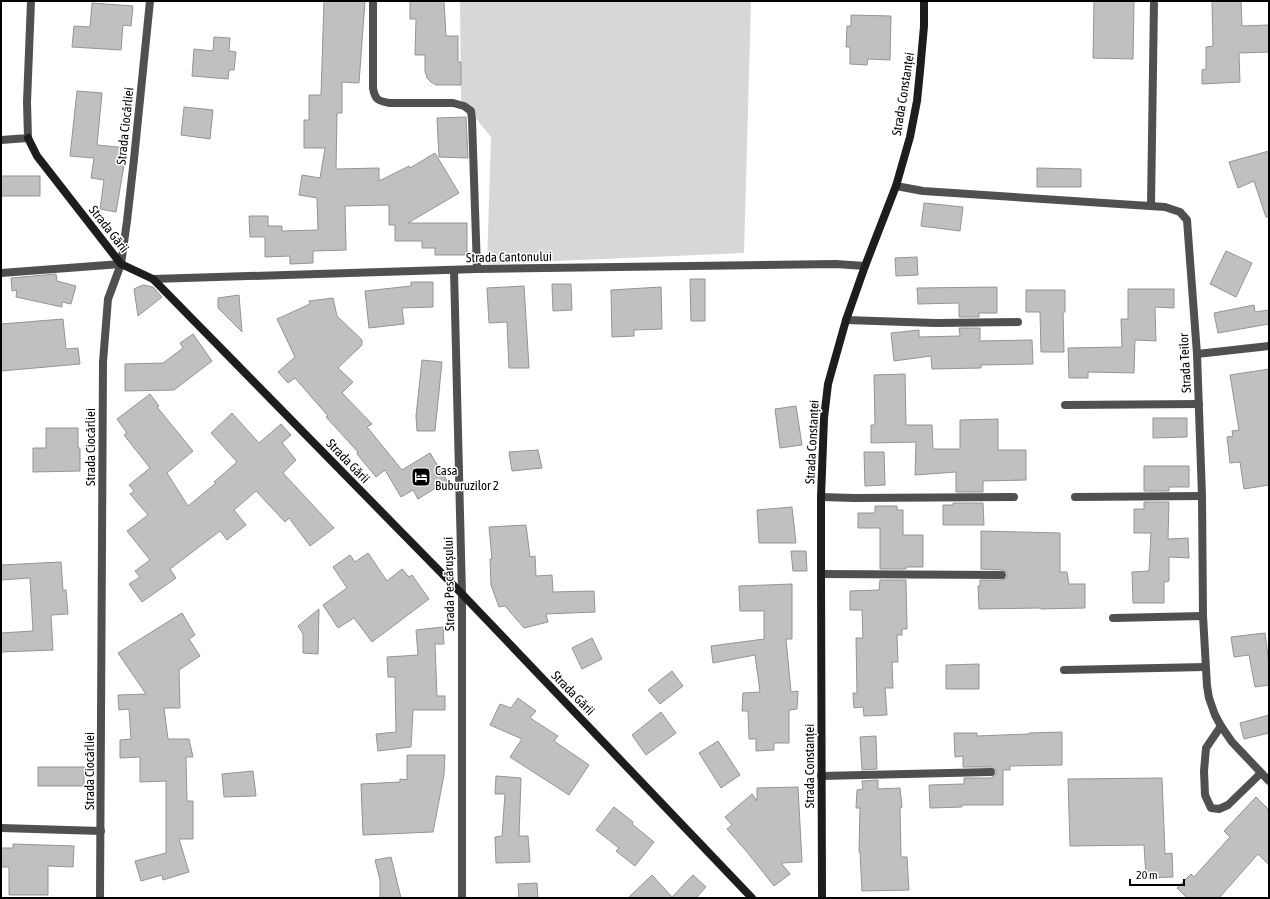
<svg xmlns="http://www.w3.org/2000/svg" width="1270" height="899" viewBox="0 0 1270 899" font-family="'Asap Condensed',sans-serif">
	<rect width="100%" height="100%" fill="#fff"/>
	<!-- green -->
	<path fill="#d7d7d7" d="M460,1H751L744,253L487,264L491,137L461,100Z"/>
	<!-- building -->
	<g fill="#c0c0c0" stroke="#949494">
		<path d="M324,1H365L359,83L342,82V113H337L336,169L379,168V181L409,166L410,168L435,153L459,193L408,223H467V255H435V248H422V241H395V225H389V205L345,206L346,250L313,251V263L290,264V256L265,257V237H250L249,216H268V226H282V231L318,230L317,198L299,195L302,175L320,178L325,148H304V120H309V95H321Z"/>
		<path d="M410,1H444L446,36H458V62H461V85H436L431,82L427,78L425,71V55H415L416,19H410Z"/>
		<path d="M1094,1H1134L1133,59L1093,58Z"/>
		<path d="M1212,1H1241L1242,26L1269,25V52L1239,53L1240,82L1202,84V70L1206,69V47L1213,46Z"/>
		<path d="M92,3L133,6L131,26L123,25L121,50L72,47L74,26L90,27Z"/>
		<path d="M851,15L891,16L890,60L868,59L867,65L850,64V47H846L847,26H851Z"/>
		<path d="M214,37L230,38L229,51L236,52L234,70H229L228,79L192,76L194,49L213,51Z"/>
		<path d="M77,91L102,93L97,145L127,148L116,212L100,209L104,180L91,178L94,158L70,156Z"/>
		<path d="M184,107L213,110L210,139L181,135Z"/>
		<path d="M466,117L468,158L439,157L437,118Z"/>
		<path d="M1269,151V217H1266L1254,181L1238,188L1229,162Z"/>
		<path d="M1037,168L1081,169V187H1037Z"/>
		<rect x="1" y="176" width="39" height="20"/>
		<path d="M924,203L963,207L960,231L921,226Z"/>
		<path d="M1226,251L1252,263L1236,297L1210,284Z"/>
		<path d="M917,257L918,275L896,276L895,258Z"/>
		<path d="M56,274L57,281L76,286L71,304L62,302V307L16,297L17,290L12,291L11,278Z"/>
		<path d="M690,279H705V321H691Z"/>
		<path d="M411,282H433V307L402,308L404,324L369,328L365,291L411,286Z"/>
		<path d="M552,284H571L572,310L553,311Z"/>
		<path d="M143,285L153,287L162,297L138,316L134,289Z"/>
		<path d="M524,286L529,368H509L507,322L489,323L487,288Z"/>
		<path d="M661,287L662,329L634,330V336L612,337L611,290Z"/>
		<path d="M997,287V313H979V317H959V303L918,304L917,288Z"/>
		<path d="M1128,289H1174V308L1155,307L1156,341L1135,340L1134,373L1088,372V378H1069L1068,348L1122,347L1121,319H1128Z"/>
		<path d="M1026,290H1065V312H1063L1064,352H1041L1040,312H1026Z"/>
		<path d="M239,295L242,332L218,308V298Z"/>
		<path d="M333,298L337,316L362,340V345L338,368L353,382L342,393L372,424L367,427L402,470L430,453L447,481L418,499L413,490L401,497L385,470L376,477L357,454L358,452L326,417L328,416L295,378L288,383L278,372L295,357L277,319L310,304L309,301Z"/>
		<path d="M1254,305L1255,312L1269,310V324L1218,333L1214,313Z"/>
		<path d="M63,319L66,349L78,348L80,364L1,371V324Z"/>
		<path d="M959,328H980V341L1032,340L1033,364L981,365V368L932,369L931,356L894,361L891,333L919,330V337L960,336Z"/>
		<path d="M193,334L212,361L174,390L125,391V364L163,363L183,348L180,343Z"/>
		<path d="M422,360L442,362L435,431H417L416,416Z"/>
		<path d="M1269,369V485L1244,489L1240,462L1230,463L1227,437L1233,436L1232,431L1239,430L1230,375Z"/>
		<path d="M905,374L906,425H932L933,449H960V420L998,419V450H1026V480L983,481V492H956V472L915,475L916,442L871,443V425H875L874,375Z"/>
		<path d="M150,394L159,406L157,407L193,451L167,473L188,506L216,483L214,482L237,462L211,433L232,413L259,443L281,424L291,435L282,443L296,460L283,473L334,528L310,546L289,518L285,522L256,491L234,510L246,525L227,540L220,531L170,569L176,578L142,602L129,584L140,577L135,571L150,560L127,531L148,515L130,494L134,491L129,485L150,468L124,435L127,433L117,419Z"/>
		<path d="M796,406L802,445L780,448L775,409Z"/>
		<path d="M1153,418H1187V437L1153,438Z"/>
		<path d="M46,428H78V448H80V471L33,472V448H46Z"/>
		<path d="M538,450L542,468L512,471L509,452Z"/>
		<path d="M864,452H884L885,485L865,486Z"/>
		<path d="M1144,466H1189V487H1169V491H1144Z"/>
		<path d="M1144,502H1169L1168,539L1188,538L1189,558L1169,557V581L1164,582V603H1133L1132,572L1149,571L1151,533H1134V509H1144Z"/>
		<path d="M953,503H983L984,525H943V505H953Z"/>
		<path d="M875,506H897V510H903V535H923V567H906V569H880V528H858V513H875Z"/>
		<path d="M792,507L796,543H759L757,510Z"/>
		<path d="M526,525L530,557L535,556L536,576L552,575L553,592L594,591L595,612L546,614L548,622L524,628L505,606L499,607L491,585L490,559H492L489,527Z"/>
		<path d="M981,531L1060,533V572H1067L1069,584H1085V608L1041,609V608L979,609L978,586H980V580H1002L1007,578V572L1002,570L981,569Z"/>
		<path d="M791,551H806L807,571H793Z"/>
		<path d="M368,553L387,581L402,569L409,577L412,575L429,599L372,642L354,618L338,628L323,605L347,588L333,567L350,555L355,562Z"/>
		<path d="M61,562L63,590H66L68,614L51,615L53,650L1,652V633L33,631L30,578L1,580V565Z"/>
		<path d="M880,580H906L907,629H902V635H897L898,662H892L893,688H885L887,715L864,716L863,707L854,708L853,693H857L856,638H863L862,610H850V591L879,590Z"/>
		<path d="M792,584V639H786L791,692L798,691L797,709L789,710V743H774V750L756,751V739H749L748,711H742L743,693L760,692L755,655L713,663L711,646L764,639V611H740L739,586Z"/>
		<path d="M319,609L318,654L303,653V634L298,626Z"/>
		<path d="M182,613L195,635L189,639L200,656L179,670L180,708H164L168,739H189L193,757H186L187,801H193V839H179L189,872L163,880L162,875L141,881L135,861L166,853V781L140,782V757L120,758V740L131,739L129,709L119,710L118,695L146,694L118,653Z"/>
		<path d="M443,627L444,644H435L437,696H445V710H413L411,747L378,751L376,734L396,732L395,677H388L387,657L418,655L416,630Z"/>
		<path d="M1265,633L1269,664V685L1255,687L1249,655L1234,657L1231,637Z"/>
		<path d="M592,638L602,659L582,669L572,648Z"/>
		<path d="M979,664V689H946V665Z"/>
		<path d="M672,671L683,686L660,704L648,690Z"/>
		<path d="M518,698L536,711L530,718L558,736L554,741L589,765L569,795L510,757L522,739L490,725L500,704L511,708Z"/>
		<path d="M661,712L676,733L646,755L632,735Z"/>
		<path d="M1269,715V733L1244,739L1240,723Z"/>
		<path d="M1062,732V765L1010,766V770H1003V805H962V807L930,808L929,785L964,784V778H991L996,774V770L991,767H963V756L955,757L954,733H977V736L1029,734V733Z"/>
		<path d="M876,736L877,769L862,770L860,737Z"/>
		<path d="M718,741L740,775L721,788L699,753Z"/>
		<path d="M407,755H445L444,775L433,832L363,835L361,784L400,782V779L407,780Z"/>
		<rect x="38" y="767" width="46" height="19"/>
		<path d="M253,771L256,796L224,797L222,774Z"/>
		<path d="M496,776L521,778L519,836H528L530,862L496,863L495,837L502,836L505,794H495Z"/>
		<path d="M1162,778L1165,854L1172,853L1173,877L1146,878L1144,845L1070,846L1068,779Z"/>
		<path d="M878,780V789L900,788L902,807L900,808L901,857H907L909,890L862,891L860,852H859L860,808H856L857,790L863,789L862,781Z"/>
		<path d="M798,787L802,862L781,863L790,874L774,886L747,852L727,829L732,825L725,817L752,794L757,801V788Z"/>
		<path d="M1256,797L1269,810V865L1258,854L1219,898H1187L1177,888L1191,874L1194,877L1230,837L1224,831Z"/>
		<path d="M614,807L633,822L632,824L654,842L635,866L616,851L619,848L596,830Z"/>
		<path d="M13,844L74,846L73,867L48,866V895H9V867H1V848H13Z"/>
		<path d="M391,857L401,898H380V880L375,860Z"/>
		<path d="M652,875L672,897L693,875L706,887L696,898H628Z"/>
		<path d="M537,883L538,898H519L518,884Z"/>
	</g>
	<g fill="none" stroke-linecap="round" stroke-linejoin="round">
		<!-- lane -->
		<g stroke="#505050" stroke-width="8">
			<path d="M1065,405L1199,404"/>
			<path d="M1221,726L1206,748L1204,771L1205,795L1211,808L1219,809L1228,805L1261,773"/>
		</g>
		<!-- street -->
		<g stroke="#505050" stroke-width="8">
			<path d="M373,1V88C375,100 378,101 390,103H453L464,106L471,111L472,120L477,269"/>
			<path d="M1,140L28,138L27,102L31,1"/>
			<path d="M896,186L923,191L1165,207L1180,212L1187,220L1197,354L1202,496L1203,616L1207,686L1209,698L1215,715L1221,726L1232,742L1269,781"/>
			<path d="M1151,205L1154,1"/>
			<path d="M454,270L462,594V898"/>
			<path d="M1,273L121,264"/>
			<path d="M153,279L477,269L836,264L865,266"/>
			<path d="M846,320L935,323L1018,322"/>
			<path d="M1197,354L1269,346"/>
			<path d="M821,497L854,498L1014,497"/>
			<path d="M1075,497L1202,496"/>
			<path d="M821,574L1002,575"/>
			<path d="M1113,618L1203,616"/>
			<path d="M1064,670L1205,667"/>
			<path d="M821,776L991,772"/>
			<path d="M1,828L101,831"/>
			<path d="M100,898L103,362L108,299L121,264L127,221L134,159L150,1"/>
		</g>
		<!-- secondary -->
		<g stroke="#1d1d1d" stroke-width="8">
			<path d="M28,138L37,156L121,264L153,279L462,594L752,898"/>
			<path d="M822,898L821,574V497L824,418L828,384L846,320L865,266L896,186L910,137L917,101L920,71L924,26V1"/>
		</g>
	</g>
	<!-- icons -->
	<defs>
		<g id="hotel-square" transform="scale(1)"><rect x="-9" y="-9" width="18" height="18" rx="4" fill="#000" stroke="#fff"/><path d="M-6-4.5h1.5V1H6V5H4.5V3h-9V5H-6ZM-4 0a1.8 1.8 0 1 1 3.6 0ZM.5 0V-2.5h3Q6-2.5 6 0Z" fill="#fff"/></g>
	</defs>
	<g fill-rule="evenodd">
		<use href="#hotel-square" x="421" y="477"/>
	</g>
	<g text-anchor="middle" dominant-baseline="central" stroke-width="3" stroke-linejoin="round" paint-order="stroke">
		<!-- street labels -->
		<g font-size="13" fill="#000" stroke="#fff">
			<text transform="translate(903 94) rotate(-81)">Strada Constanței</text>
			<text transform="translate(125 126) rotate(-84)">Strada Ciocârliei</text>
			<text transform="translate(109 229) rotate(52)">Strada Gării</text>
			<text transform="translate(509 257) rotate(-1)">Strada Cantonului</text>
			<text transform="translate(1185 363) rotate(-93)">Strada Teilor</text>
			<text transform="translate(812 442) rotate(-87)">Strada Constanței</text>
			<text transform="translate(90 447) rotate(-90)">Strada Ciocârliei</text>
			<text transform="translate(348 461) rotate(46)">Strada Gării</text>
			<text transform="translate(449 584) rotate(-91)">Strada Pescărușului</text>
			<text transform="translate(573 693) rotate(46)">Strada Gării</text>
			<text transform="translate(809 766) rotate(-90)">Strada Constanței</text>
			<text transform="translate(89 771) rotate(-90)">Strada Ciocârliei</text>
		</g>
		<!-- poi labels -->
		<g font-size="13" fill="#000" stroke="#fff" text-anchor="start">
			<text x="435" y="470">Casa<tspan x="435" dy="15">Buburuzilor 2</tspan></text>
		</g>
	</g>
	<!-- border -->
	<rect width="1270" height="899" fill="none" stroke="#000000" stroke-width="4"/>
	<!-- scale -->
	<path d="M1130 879v6h54v-6" fill="none" stroke="#000000" stroke-width="2"/>
	<text x="1136" y="879" font-size="12" fill="#000000" stroke="#ffffff" stroke-width="3" paint-order="stroke">20 m</text>
</svg>
